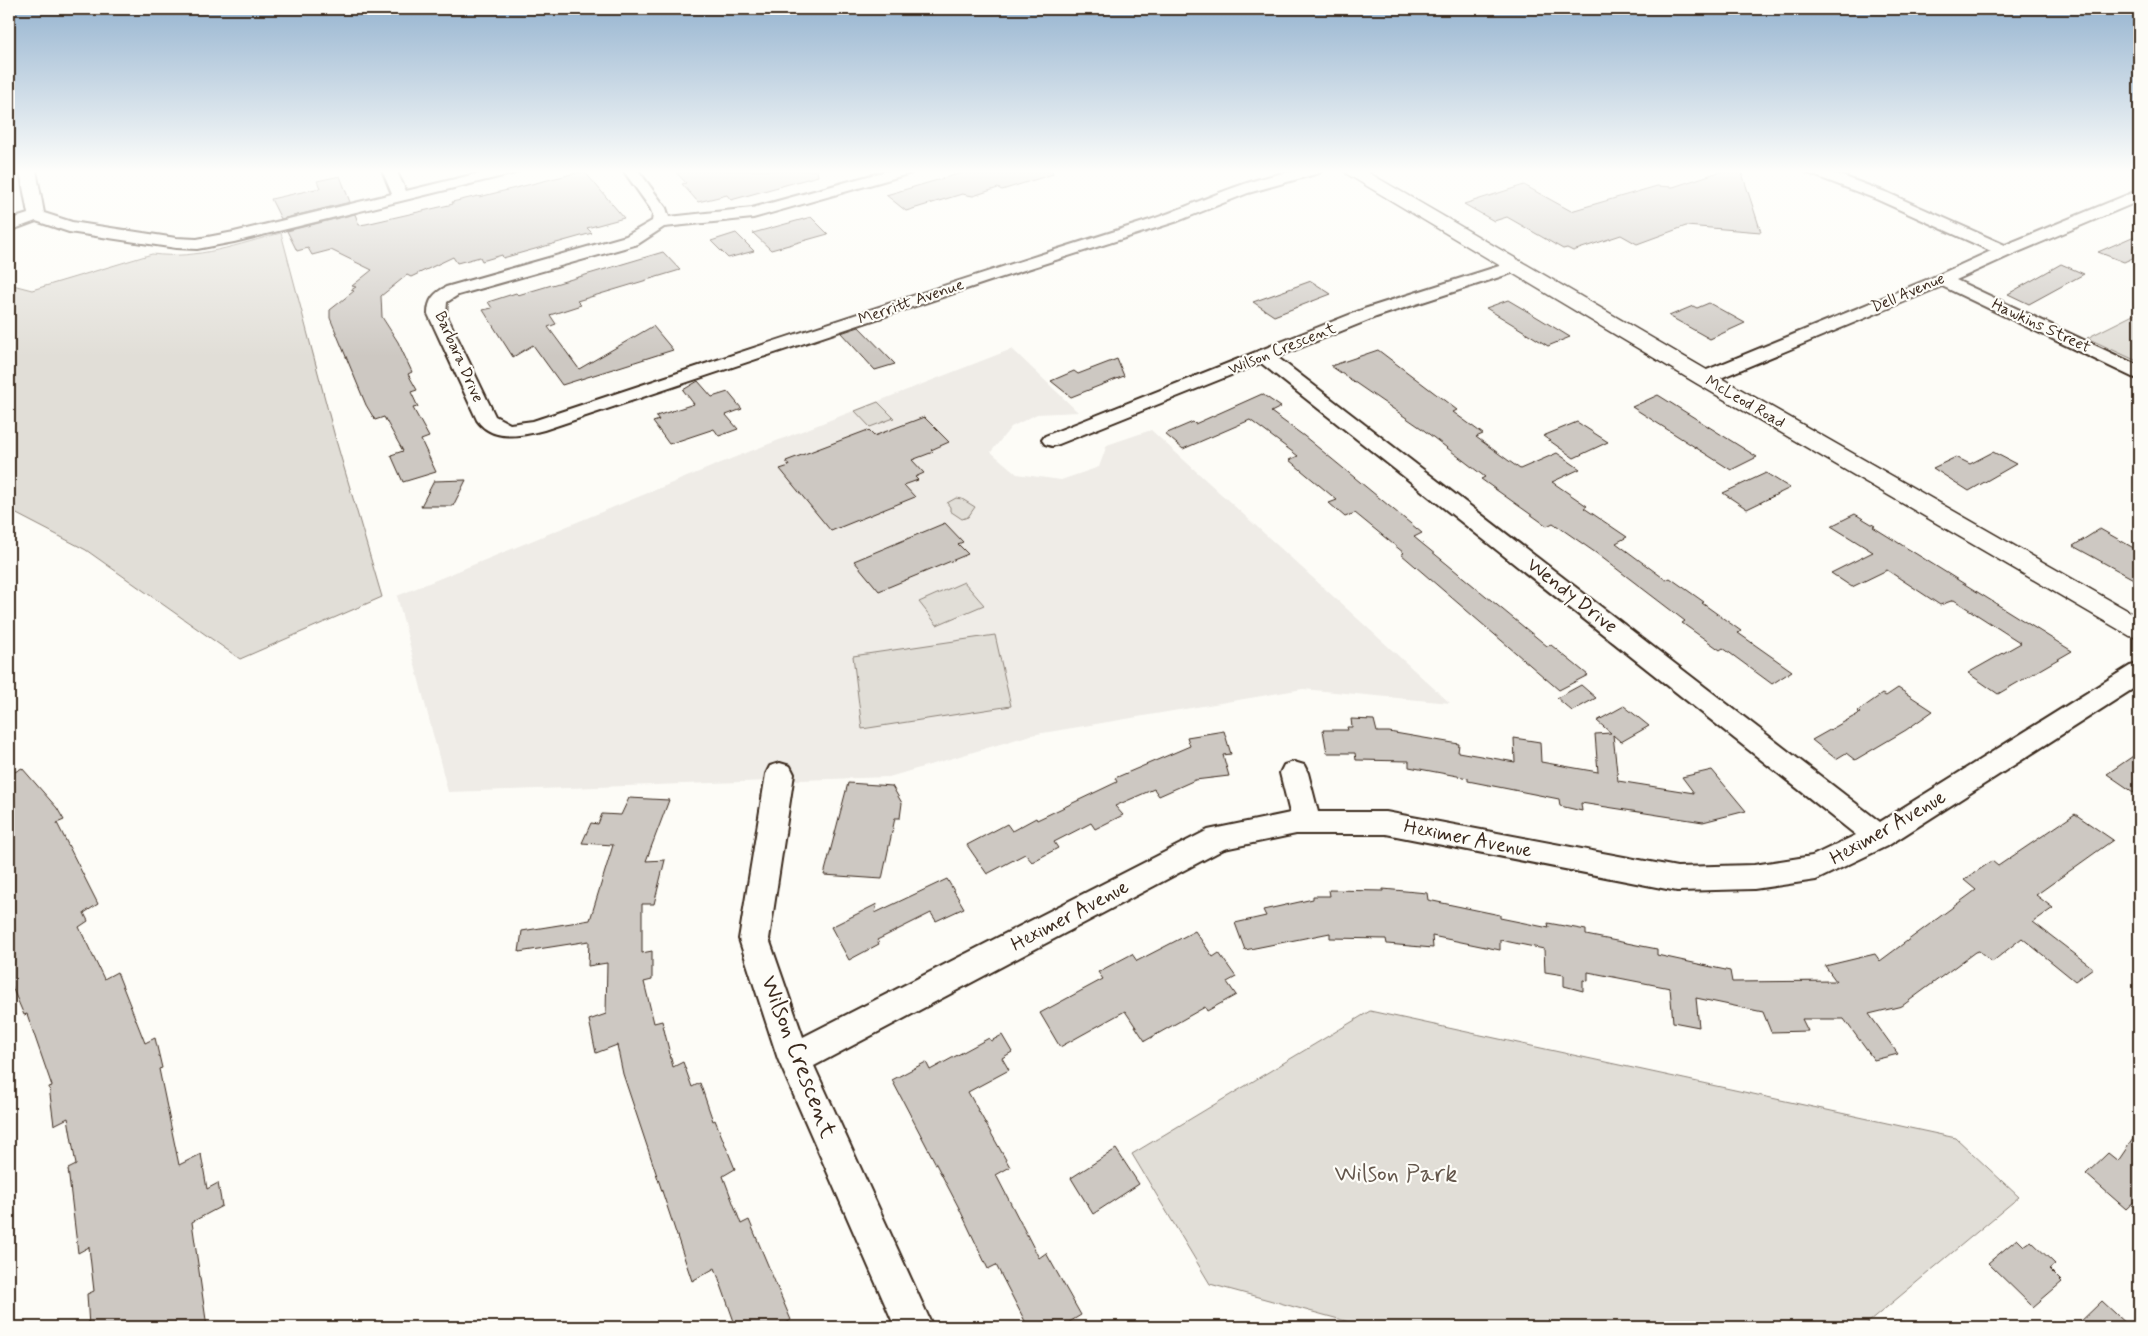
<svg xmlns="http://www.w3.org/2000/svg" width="2148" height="1336" viewBox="0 0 2148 1336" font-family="Mynerve,sans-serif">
	<rect width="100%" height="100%" fill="#fdfcf7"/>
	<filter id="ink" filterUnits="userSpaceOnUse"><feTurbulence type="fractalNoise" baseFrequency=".02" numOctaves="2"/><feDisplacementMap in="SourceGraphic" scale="10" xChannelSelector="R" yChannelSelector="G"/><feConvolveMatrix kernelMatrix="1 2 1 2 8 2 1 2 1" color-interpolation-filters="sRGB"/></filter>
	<g filter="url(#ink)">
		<!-- built -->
		<path fill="#efece7" d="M1012,349L1078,412L1037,414L1011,427L991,452L1017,474L1061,480L1099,467L1107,445L1151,430L1450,703L1303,689L1031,735L889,777L448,792L397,596L733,458Z"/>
		<!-- green -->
		<g fill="#e1ded7" stroke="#8e847a">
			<path d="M281,233L335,437L382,597L240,659L86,550L9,510V284L32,290L152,254C197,260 239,244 281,233Z"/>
			<path d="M2139,312V362L2087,338Z"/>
			<path d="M878,402L894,418L870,427L855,411Z"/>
			<path d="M956,498L962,499L975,507L968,517L962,519L950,511V507L947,503Z"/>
			<path d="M964,582L984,605L937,625L919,602Z"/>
			<path d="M995,635L1011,706L862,729L853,656Z"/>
			<path d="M1370,1011L1956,1138L2019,1197L1863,1327H1368L1210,1284L1132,1154Z"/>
		</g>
		<!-- building -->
		<g fill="#cdc8c2" stroke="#3b2a1e">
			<path d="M674,170H817L818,176L731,200L727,195L698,202L682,184L686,183Z"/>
			<path d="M972,170H1052L1053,174L1002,190L998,188L973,196L962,194L906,211L886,195Z"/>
			<path d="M1725,170H1741L1761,232L1686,226L1637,244L1621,235L1573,251L1567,248L1563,249L1507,217L1494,221L1464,204L1524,185L1571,211L1657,186L1673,187Z"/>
			<path d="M584,171L624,218L587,228L592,233L503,258L502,255L482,261L480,257L457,263L453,257L411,277L407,275L381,296L382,317L398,342L412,372L408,374L417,390L411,392L418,407L413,408L429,437L421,440L436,472L403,482L391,455L403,451L384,417L375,420L366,405L330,318V310L354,291L351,290L356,287L352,286L372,270L331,250L312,255L308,248L297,251L287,231L355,214L359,225L366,224L453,204L452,202L478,196L479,197Z"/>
			<path d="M340,176L350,202L281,219L271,199L320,188L317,181Z"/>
			<path d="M811,217L828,234L771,250L753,233Z"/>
			<path d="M736,233L754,251L728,258L711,241Z"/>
			<path d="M2139,234V255L2124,262L2098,252Z"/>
			<path d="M663,252L680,270L577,301L581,305L550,315L556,324L548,327L579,369L653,326L673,350L562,385L533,345L513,357L483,310L492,308L488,302L516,293L518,295Z"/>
			<path d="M2061,264L2084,274L2029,304L2008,294Z"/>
			<path d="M1311,281L1331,294L1274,316L1253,302Z"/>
			<path d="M1508,300L1537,317L1570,337L1548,346L1486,308Z"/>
			<path d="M1709,303L1745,323L1710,339L1669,316L1693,306L1697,308Z"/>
			<path d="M859,327L895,364L875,370L841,333Z"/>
			<path d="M1378,350L1457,410L1453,412L1483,434L1476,437L1520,469L1557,453L1580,469L1552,482L1587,506L1584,508L1627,537L1616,543L1666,580L1670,578L1704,602L1702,603L1741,631L1738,633L1792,671L1772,684L1723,648L1720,650L1682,623L1685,621L1596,553L1553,523L1547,526L1481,479L1485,477L1421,428L1331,366Z"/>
			<path d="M1117,359L1124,376L1071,397L1051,381L1074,371L1078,374Z"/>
			<path d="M698,381L712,397L728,392L742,409L726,415L738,429L719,436L714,429L669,444L653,422L659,420L656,416L694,404L683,390Z"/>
			<path d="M1262,394L1281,407L1271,412L1304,436L1422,533L1414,537L1547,646L1551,645L1588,675L1559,690L1401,554L1404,553L1355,513L1345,517L1329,503L1337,500L1289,460L1298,456L1250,420L1183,449L1165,434L1193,422L1195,424Z"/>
			<path d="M1658,395L1690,415L1757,457L1731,470L1632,407Z"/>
			<path d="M924,417L949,442L931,450L933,452L912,460L924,473L915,477L918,480L904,485L915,497L831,531L780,469L789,466L786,461L868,430L874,436Z"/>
			<path d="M1577,422L1608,442L1574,458L1543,436Z"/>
			<path d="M1993,452L2016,464L1969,491L1933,468L1956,457L1970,464Z"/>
			<path d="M1766,473L1790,488L1747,509L1723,493Z"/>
			<path d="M466,480L453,506H421L434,481Z"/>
			<path d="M1855,514L1875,526L1873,527L2072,651L1998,694L1968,673L2021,643L1954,600L1940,605L1887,570L1852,587L1831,573L1873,552L1831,526Z"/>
			<path d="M945,523L963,542L958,544L968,554L879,591L854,561Z"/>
			<path d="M2100,529L2139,551V582L2073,546Z"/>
			<path d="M1581,685L1596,698L1572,711L1557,698Z"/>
			<path d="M1898,688L1933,711L1906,730L1855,760L1846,753L1836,759L1812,740L1860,713L1858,711L1882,694L1886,696Z"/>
			<path d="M1624,706L1649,726L1621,742L1613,735L1618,781L1694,793L1682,777L1712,770L1746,811L1703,822L1581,803L1582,811L1560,806L1559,799L1468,781V778L1409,767V761L1356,760L1355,753H1327L1323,730H1348L1347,727H1352L1351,719L1374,720L1377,732H1389L1459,744L1458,752L1515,762L1514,738L1540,742L1541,762L1598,772L1595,734L1611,733L1597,721Z"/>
			<path d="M1224,731L1231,754L1223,755L1229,776L1195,780L1159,796L1154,789L1115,806L1123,815L1095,829L1091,823L1054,842L1058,848L1032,862L1025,854L987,874L967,845L1007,824L1012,831L1036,818L1037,820L1117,782L1115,778L1190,746L1187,737Z"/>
			<path d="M2139,752V796L2107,774Z"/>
			<path d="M22,768L57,808L64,820L57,823L98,904L84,913L88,921L79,927L104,979L117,972L145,1043L155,1038L162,1068L159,1069L179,1165L201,1154L207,1189L218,1183L222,1206L192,1222L207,1327H89L87,1294L94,1291L89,1247L78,1253L68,1169L76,1165L68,1118L54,1125L49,1087L52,1086L27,1014L24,1015L9,980V775Z"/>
			<path d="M848,783L892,786L902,803L900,818H895L882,879L824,875Z"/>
			<path d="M629,798L669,800L646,861L665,860L654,904H642V953L652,951V980L644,982L654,1023L662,1021L673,1067L683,1062L692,1087L700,1083L713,1121L715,1120L735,1169L723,1176L741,1224L749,1220L791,1320L779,1327H736L715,1268L692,1281L623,1074L617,1045L596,1053L589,1020L606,1014L607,963L588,966L589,941L519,952L522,931L590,920L613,845L582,843L591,823L598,824L602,814L621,815Z"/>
			<path d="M2075,814L2113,840L2036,895L2053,908L2033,922L2093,968L2075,981L2022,938L1992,962L1979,951L1975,952L1902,1006L1869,1014L1898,1054L1874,1060L1844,1019H1802L1808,1031L1771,1032L1763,1012L1696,998L1699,1027L1673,1022L1670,988L1588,972V981L1583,980V991L1564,986V975L1545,972L1544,949L1500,940V950L1432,936L1433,948L1387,944L1386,939L1330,938V933L1245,950L1235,923L1266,916L1263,910L1313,899V896H1330L1329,890L1383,891V889L1427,893L1428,900L1500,915V918L1549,928L1548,923L1586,930V935L1657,949V955L1730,971L1732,982L1836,981L1825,966L1875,954L1880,961L1976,890L1964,880L1992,861L1998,866Z"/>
			<path d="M947,879L964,908L936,921L931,913L877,940L879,944L849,960L831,927L877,904L875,913Z"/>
			<path d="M1195,931L1213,957L1219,953L1236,977L1227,982L1236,995L1207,1011L1205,1007L1145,1041L1125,1011L1060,1047L1040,1013L1103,979L1098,972L1132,954L1137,961Z"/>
			<path d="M1002,1035L1012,1052L1002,1058L1009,1070L968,1092L1010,1167L996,1175L1039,1258L1046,1253L1081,1315L1061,1327H1028L996,1265L988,1269L959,1208L892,1080L926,1062L930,1070L989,1038L991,1041Z"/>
			<path d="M2139,1130V1197L2126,1209L2086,1174L2108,1153L2118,1161Z"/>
			<path d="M1116,1149L1139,1184L1093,1214L1071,1178Z"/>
			<path d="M2017,1239L2024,1246L2031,1241L2055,1264L2049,1269L2062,1282L2033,1307L1988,1263Z"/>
			<path d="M2102,1301L2130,1327H2075Z"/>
		</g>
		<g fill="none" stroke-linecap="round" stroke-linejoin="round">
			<!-- street casing -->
			<g stroke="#3b2a1e" stroke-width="4">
				<g id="street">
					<path d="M20,170H36L44,213L72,222L176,238L197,239L234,232L392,194L382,170H396L406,191L492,170H518L515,173L234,242L197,249L176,248L69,232L36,221L9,231V220L28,214Z"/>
					<path d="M623,170H638L666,208L669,217L752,208L890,170H914L911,173L753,218L664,227L638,244L458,295L447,302L446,314L495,416L510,424L533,421C738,353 942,285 1147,221C1199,204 1268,166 1322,170L1319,173L1248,193L1178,221L990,281L544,430C522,436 492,442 477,420L428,314C428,300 434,293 446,287L626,236L652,221L653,215L650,208Z"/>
					<path d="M1805,170H1826L1888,193L2005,245L2139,190V201L2011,255L1956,280L2139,366V379L2132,377L1942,286L1711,382L1704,384L1697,382L1694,378L1697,374L1936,276L1991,251L1876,199L1808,173Z"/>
					<path d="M1515,261L1521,262L1524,266L1521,270L1376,317L1277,357L1880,822L2130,666L2139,664V685L1889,845L1816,880L1754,889L1677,891L1386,834H1296L1224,849L814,1066L933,1327H895L778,1059L739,939L766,774L770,766L780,763L790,766L794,774L769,939L803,1037L1208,830L1290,813L1280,773L1284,765L1294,762L1304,765L1308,773L1318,812H1386L1677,867L1754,865L1812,856L1856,835L1261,363L1059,444L1052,446L1045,444L1042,440L1045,436L1364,309Z"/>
				</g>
			</g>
			<!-- secondary casing -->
			<g stroke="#3b2a1e" stroke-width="3">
				<path id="secondary" d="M1345,170H1364L1712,373L2139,617V638L2130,636L1696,383L1347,174Z"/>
			</g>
			<!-- street -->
			<use href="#street" fill="#fdfcf7" fill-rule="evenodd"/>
			<!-- secondary -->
			<use href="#secondary" fill="#fdfcf7" fill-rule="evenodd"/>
		</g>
	</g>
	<!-- sky -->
	<linearGradient id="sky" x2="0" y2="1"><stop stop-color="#96b4d0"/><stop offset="0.48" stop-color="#fefefb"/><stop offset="1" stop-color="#fefefb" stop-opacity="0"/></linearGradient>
	<rect width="2148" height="357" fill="url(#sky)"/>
	<g text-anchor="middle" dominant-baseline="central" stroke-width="4.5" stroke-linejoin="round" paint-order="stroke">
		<!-- far-street labels -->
		<g font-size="16" fill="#3b2a1e" stroke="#fdfcf7">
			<text transform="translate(1908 293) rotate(-23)">Dell Avenue</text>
			<text transform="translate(911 302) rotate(-19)">Merritt Avenue</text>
			<text transform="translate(2041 326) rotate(25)">Hawkins Street</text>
			<text transform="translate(1282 349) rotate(-22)">Wilson Crescent</text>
			<text transform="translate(459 357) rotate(66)">Barbara Drive</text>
			<text transform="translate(1745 402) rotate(30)">McLeod Road</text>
		</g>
		<!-- street labels -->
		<g font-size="20" fill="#3b2a1e" stroke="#fdfcf7">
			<text transform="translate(1572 596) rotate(38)">Wendy Drive</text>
			<text transform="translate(1888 828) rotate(-30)">Heximer Avenue</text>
			<text transform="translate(1468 839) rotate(11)">Heximer Avenue</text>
			<text transform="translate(1070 916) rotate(-28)">Heximer Avenue</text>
		</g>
		<!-- near-street labels -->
		<g font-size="24" fill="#3b2a1e" stroke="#fdfcf7">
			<text transform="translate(798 1057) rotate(69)">Wilson Crescent</text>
		</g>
		<!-- near-park labels -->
		<g font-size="24" fill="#64574c" stroke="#fdfcf7">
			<text x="1396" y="1174">Wilson Park</text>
		</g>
	</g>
	<!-- margin -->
	<rect width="2148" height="1336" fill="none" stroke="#fdfcf7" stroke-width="30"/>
	<rect x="15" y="15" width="2118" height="1306" fill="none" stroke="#3b2a1e" stroke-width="2" filter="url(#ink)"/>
</svg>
